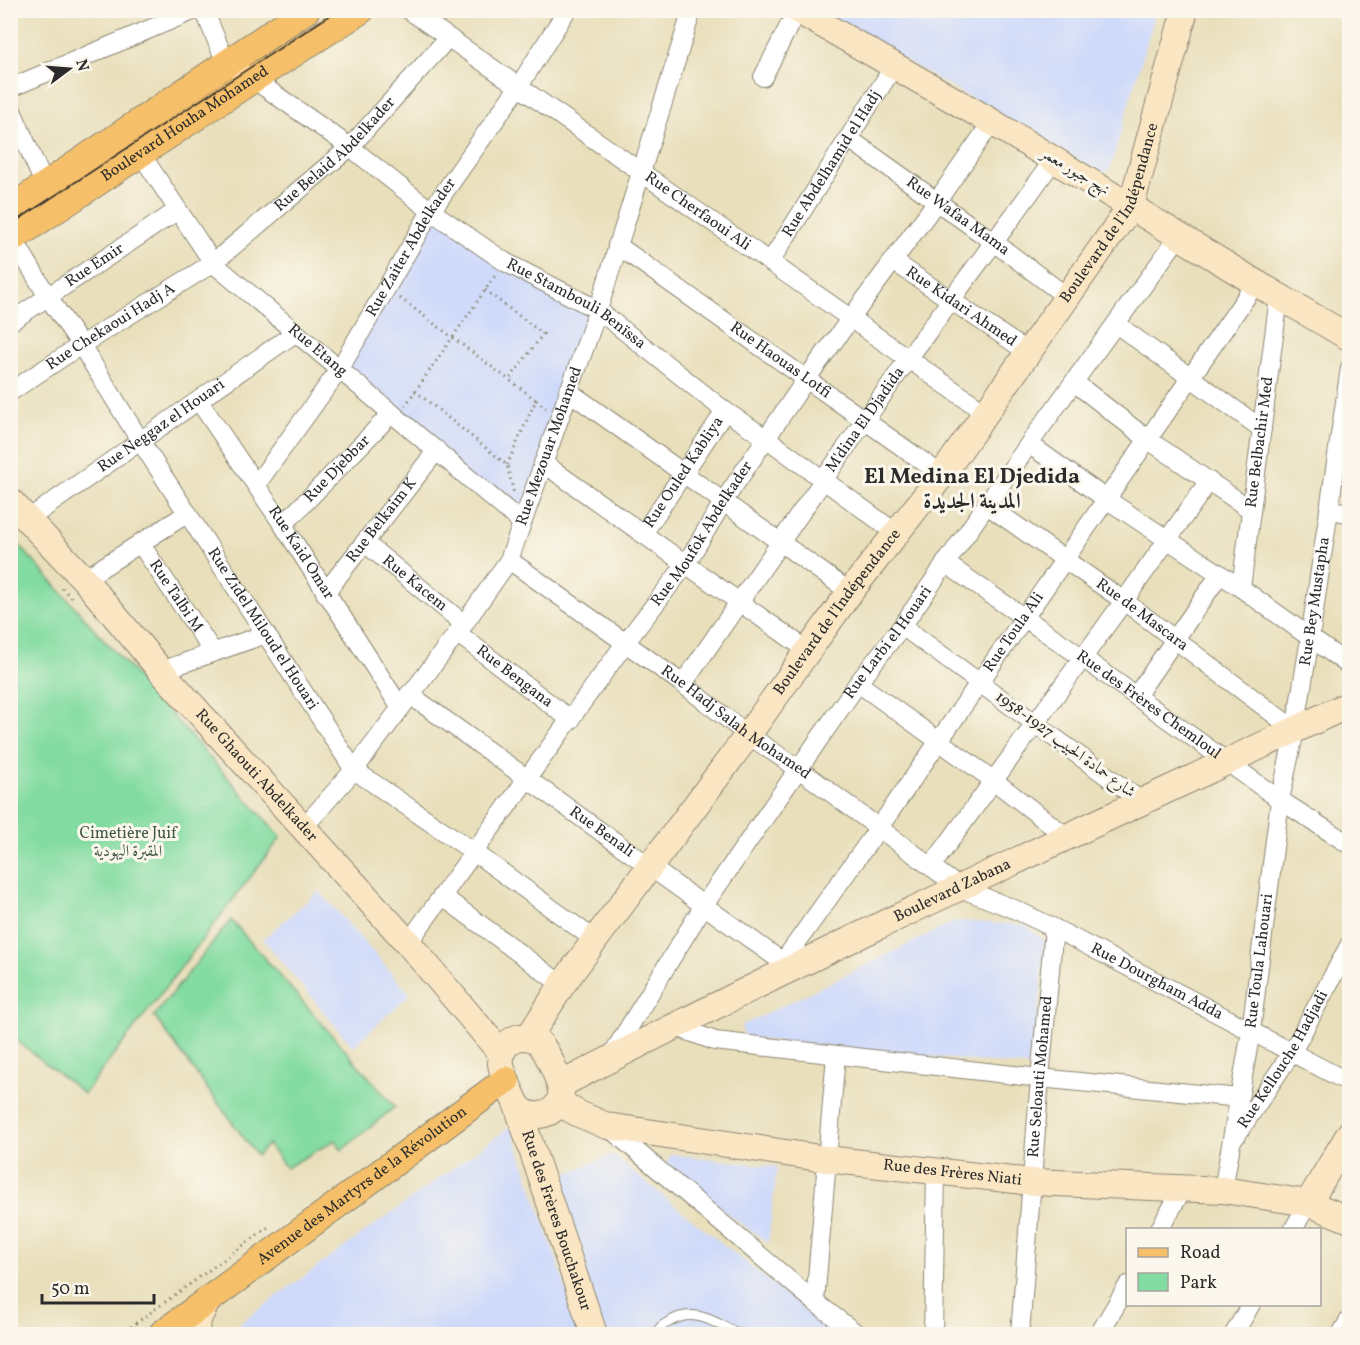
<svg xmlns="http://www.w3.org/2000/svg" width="1360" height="1345" viewBox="0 0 1360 1345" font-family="Vollkorn,Amiri,serif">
	<rect width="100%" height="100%" fill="#fbf7ec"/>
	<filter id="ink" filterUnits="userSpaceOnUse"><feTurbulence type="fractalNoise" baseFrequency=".0167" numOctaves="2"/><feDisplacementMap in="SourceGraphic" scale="12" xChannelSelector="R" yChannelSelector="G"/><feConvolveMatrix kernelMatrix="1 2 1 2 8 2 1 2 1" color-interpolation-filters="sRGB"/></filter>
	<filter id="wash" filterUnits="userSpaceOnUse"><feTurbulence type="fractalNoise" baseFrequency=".008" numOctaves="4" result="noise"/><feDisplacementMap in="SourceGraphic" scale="24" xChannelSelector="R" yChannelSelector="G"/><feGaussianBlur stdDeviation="1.35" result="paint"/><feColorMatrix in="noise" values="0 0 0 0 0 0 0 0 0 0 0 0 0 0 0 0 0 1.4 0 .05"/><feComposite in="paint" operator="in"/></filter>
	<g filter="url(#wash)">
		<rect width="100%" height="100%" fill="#e9dfbb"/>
		<!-- built -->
		<g fill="#cfdafa">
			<path d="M820,11H1156L1110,169L1101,174Z"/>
			<path d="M431,211L598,310L521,522L339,370Z"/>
			<path d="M1349,435L1350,500H1349L1340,498Z"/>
			<path d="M319,891L410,994L353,1047L263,939Z"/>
			<path d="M956,921L1025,925L1045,941L1034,1067L745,1038L741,1026Z"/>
			<path d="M511,1126L582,1334H225Z"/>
			<path d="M671,1154L777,1167L768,1243L664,1168Z"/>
			<path d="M612,1155L835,1334H604L551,1180Z"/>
		</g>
		<!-- green -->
		<g fill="#82dba0" stroke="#568366" stroke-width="1.5">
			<path d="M11,536L281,837L84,1094L11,1036Z"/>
			<path d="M231,920L395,1107L342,1150L335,1140L286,1168L268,1144L257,1156L154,1016Z"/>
		</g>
	</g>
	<g filter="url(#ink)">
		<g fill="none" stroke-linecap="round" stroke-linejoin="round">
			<!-- lane casing -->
			<g stroke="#8a8573" stroke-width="11">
				<path id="lane" d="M656,1334C660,1327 662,1325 669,1322C695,1306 715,1323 739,1334"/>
			</g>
			<!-- street casing -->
			<g stroke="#8a8573" stroke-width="20">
				<g id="street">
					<path id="s1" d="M204,10L226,63L253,79L350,147L431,211L505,262L598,310L725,411L766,438L896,533"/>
					<path id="s2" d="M409,10L986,413"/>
					<path d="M763,77L797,10"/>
					<path d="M10,88L195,10"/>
					<path d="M10,106L45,186"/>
					<path id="s3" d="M848,138L995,243L1067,297"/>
					<path id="s4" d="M141,154L213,263L521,522"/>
					<path id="s5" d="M13,238L48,297L81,345L141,442L354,770L474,852L595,940"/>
					<path id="s6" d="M617,245L942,475"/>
					<path id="s7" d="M893,261L1029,353"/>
					<path id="s8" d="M770,262L894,66"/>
					<path id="s9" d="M10,322L178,210"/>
					<path d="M1116,324L1262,429"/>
					<path d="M1074,382L1147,439L1251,510"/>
					<path d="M568,391L850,592"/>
					<path id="s10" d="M10,392L81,345L213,263L350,147L448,38"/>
					<path id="s11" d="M199,401L283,525L400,707"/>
					<path d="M1029,444L1106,499L1241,588L1350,666"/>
					<path d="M543,463L807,650"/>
					<path id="s12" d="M256,485L339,370L431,211L519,86L567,10"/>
					<path id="s13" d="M987,505L1124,601L1295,730"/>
					<path d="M1329,510L1350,513"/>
					<path id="s14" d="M27,520L295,333"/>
					<path id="s15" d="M283,525L392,413"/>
					<path id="s16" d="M643,534L725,411"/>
					<path id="s17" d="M140,543L213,652"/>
					<path id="s18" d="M365,543L464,624"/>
					<path id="s19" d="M509,560L683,684L748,735L799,769L960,888L1014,909L1054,928L1350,1083"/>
					<path id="s20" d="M945,563L1083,658L1280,800L1350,845"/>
					<path d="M84,579L188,513"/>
					<path id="s21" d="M1241,588L1279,297"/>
					<path id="s22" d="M325,593L437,450"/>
					<path d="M902,626L1141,801"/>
					<path id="s23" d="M457,633L571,720"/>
					<path d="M161,671L266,634"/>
					<path d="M858,683L993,780L1067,837"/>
					<path id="s24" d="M683,684C757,576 831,468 906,362C955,293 1006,228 1054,159"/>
					<path id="s25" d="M409,694L784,963L794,967"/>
					<path d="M1136,696L1220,574"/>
					<path id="s26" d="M303,828L354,770L464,624L509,560L598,310L692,10"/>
					<path d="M931,867L1124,601L1209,481"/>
					<path d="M442,896L562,985"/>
					<path id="s27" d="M408,943L626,642L686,564L723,502L807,378L937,201L992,122"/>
					<path id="s28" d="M775,973L878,829L1256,283"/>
					<path d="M674,1026L715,1041L1040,1078L1239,1098"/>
					<path id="s29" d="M610,1058L704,905L858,683L902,626L1029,444L1179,236"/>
					<path d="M608,1127L815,1302L857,1334"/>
					<path id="s30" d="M1236,1136L1292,1052L1350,944"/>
					<path id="s31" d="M1223,1190L1251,1031L1280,800L1295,730L1310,638L1350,368"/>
					<path d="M1159,1230L1182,1190"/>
					<path d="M1293,1230L1308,1203"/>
					<path d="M815,1302L836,1055"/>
					<path d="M933,1334L936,1171"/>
					<path id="s32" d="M1020,1334L1040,1078L1054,928"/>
					<path d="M1099,1334L1128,1285"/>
					<path d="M1234,1334L1251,1304"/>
					<path d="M1341,1334L1350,1319"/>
				</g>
			</g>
			<!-- secondary casing -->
			<g stroke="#8a8573" stroke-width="28">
				<g id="secondary">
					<path d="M797,10L992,122L1256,283L1350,338"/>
					<path id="s33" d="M10,501L84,579L161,671L408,943L501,1053"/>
					<path d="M519,1037C526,1037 532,1037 537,1041C546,1047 563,1086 561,1096C556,1118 529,1121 517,1105C507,1081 485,1050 519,1037Z"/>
					<path id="s34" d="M529,1037L562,985L595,940L748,735L850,592L942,475L1131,206L1185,10"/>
					<path id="s35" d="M560,1085C819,950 1085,829 1350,704"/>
					<path id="s36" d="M559,1103L579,1114L607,1126L826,1159L1032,1182L1223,1190L1308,1203L1350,1220"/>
					<path id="s37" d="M517,1105L594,1334"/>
					<path d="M1308,1203L1350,1133"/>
					<path d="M195,1334L199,1317L207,1302"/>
				</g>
			</g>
			<!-- primary casing -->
			<g stroke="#8a8573" stroke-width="29">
				<g id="primary">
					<path d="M10,209L306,10"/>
					<path id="s38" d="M10,240L253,79L361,10"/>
					<path id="s39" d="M162,1334L506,1080"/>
				</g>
			</g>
			<!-- path -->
			<g stroke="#8a8573" stroke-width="3" stroke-dasharray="1.5 4.5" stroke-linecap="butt">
				<path d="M485,290L543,334L509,380"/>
				<path d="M400,298L536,400L507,465"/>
				<path d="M415,391L507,465L514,494"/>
				<path d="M536,400L546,408"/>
				<path d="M405,406L497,273"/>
				<path d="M62,588L72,598"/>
				<path d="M121,1334L270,1226"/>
			</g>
			<!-- lane -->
			<use href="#lane" stroke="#fff" stroke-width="9"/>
			<!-- street -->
			<use href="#street" stroke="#fff" stroke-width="18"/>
			<!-- secondary -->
			<use href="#secondary" stroke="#fbe6c4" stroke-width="26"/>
			<!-- primary -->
			<use href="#primary" stroke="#f6c06b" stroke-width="27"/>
			<!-- tram -->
			<path stroke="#2b2b2b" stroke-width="1.5" d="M10,225L338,10"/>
		</g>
	</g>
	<g text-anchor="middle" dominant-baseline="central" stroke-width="6" stroke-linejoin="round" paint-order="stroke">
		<!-- street labels -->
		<g font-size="16" fill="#2b2b2b" stroke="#fbf7ec">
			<text stroke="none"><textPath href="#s38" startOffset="210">Boulevard Houha Mohamed</textPath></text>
			<text stroke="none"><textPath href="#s10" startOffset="404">Rue Belaid Abdelkader</textPath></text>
			<text stroke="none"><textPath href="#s8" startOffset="116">Rue Abdelhamid el Hadj</textPath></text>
			<text transform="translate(1075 172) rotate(31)">نهج جبور معمر</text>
			<text stroke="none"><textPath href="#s2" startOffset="352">Rue Cherfaoui Ali</textPath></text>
			<text stroke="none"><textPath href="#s34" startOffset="1011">Boulevard de l'Indépendance</textPath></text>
			<text stroke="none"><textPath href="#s3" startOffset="135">Rue Wafaa Mama</textPath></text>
			<text stroke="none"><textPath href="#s12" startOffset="284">Rue Zaiter Abdelkader</textPath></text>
			<text stroke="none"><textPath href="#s9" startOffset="102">Rue Emir</textPath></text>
			<text stroke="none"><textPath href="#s1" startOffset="483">Rue Stambouli Benïssa</textPath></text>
			<text stroke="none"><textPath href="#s7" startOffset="82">Rue Kidari Ahmed</textPath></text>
			<text stroke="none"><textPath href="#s10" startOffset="120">Rue Chekaoui Hadj A</textPath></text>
			<text stroke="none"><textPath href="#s4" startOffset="267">Rue Etang</textPath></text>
			<text stroke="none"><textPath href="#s6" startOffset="200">Rue Haouas Lotfi</textPath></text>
			<text stroke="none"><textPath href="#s24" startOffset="321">M'dina El Djadida</textPath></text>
			<text stroke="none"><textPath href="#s14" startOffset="164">Rue Neggaz el Houari</textPath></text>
			<text stroke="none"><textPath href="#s21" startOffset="147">Rue Belbachir Med</textPath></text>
			<text stroke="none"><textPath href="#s26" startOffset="459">Rue Mezouar Mohamed</textPath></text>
			<text stroke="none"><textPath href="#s15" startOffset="78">Rue Djebbar</textPath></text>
			<text stroke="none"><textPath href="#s16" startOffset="74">Rue Ouled Kabliya</textPath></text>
			<text stroke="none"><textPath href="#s22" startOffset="92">Rue Belkaim K</textPath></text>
			<text stroke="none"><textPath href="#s27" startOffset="504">Rue Moufok Abdelkader</textPath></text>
			<text stroke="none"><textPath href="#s11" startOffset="183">Rue Kaid Omar</textPath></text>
			<text stroke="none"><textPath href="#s18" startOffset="64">Rue Kacem</textPath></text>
			<text stroke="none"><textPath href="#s17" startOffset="64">Rue Talbi M</textPath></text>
			<text stroke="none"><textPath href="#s31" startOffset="596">Rue Bey Mustapha</textPath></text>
			<text stroke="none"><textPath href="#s34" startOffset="525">Boulevard de l'Indépendance</textPath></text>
			<text stroke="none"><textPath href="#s13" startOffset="190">Rue de Mascara</textPath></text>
			<text stroke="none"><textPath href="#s5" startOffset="464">Rue Zidel Miloud el Houari</textPath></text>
			<text stroke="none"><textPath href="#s28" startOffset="416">Rue Toula Ali</textPath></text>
			<text stroke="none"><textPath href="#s29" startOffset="500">Rue Larbi el Houari</textPath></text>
			<text stroke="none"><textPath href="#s23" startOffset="72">Rue Bengana</textPath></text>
			<text stroke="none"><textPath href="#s20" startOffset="248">Rue des Frères Chemloul</textPath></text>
			<text stroke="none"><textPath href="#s19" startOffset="279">Rue Hadj Salah Mohamed</textPath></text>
			<text transform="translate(1065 745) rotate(36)">شارع حمادة الحبيب 1927-1958</text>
			<text stroke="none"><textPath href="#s33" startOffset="369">Rue Ghaouti Abdelkader</textPath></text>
			<text stroke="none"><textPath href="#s25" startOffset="237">Rue Benali</textPath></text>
			<text stroke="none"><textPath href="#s35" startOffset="438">Boulevard Zabana</textPath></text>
			<text stroke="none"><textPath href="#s31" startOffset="232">Rue Toula Lahouari</textPath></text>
			<text stroke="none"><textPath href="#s19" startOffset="776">Rue Dourgham Adda</textPath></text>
			<text stroke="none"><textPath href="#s30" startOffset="90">Rue Kellouche Hadjadi</textPath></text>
			<text stroke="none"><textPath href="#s32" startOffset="258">Rue Seloauti Mohamed</textPath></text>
			<text stroke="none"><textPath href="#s36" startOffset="402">Rue des Frères Niati</textPath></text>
			<text stroke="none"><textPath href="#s39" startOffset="249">Avenue des Martyrs de la Révolution</textPath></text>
			<text stroke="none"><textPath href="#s37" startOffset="122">Rue des Frères Bouchakour</textPath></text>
		</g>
		<!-- park labels -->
		<g font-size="16" fill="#415748" stroke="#fbf7ec">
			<text x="128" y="834">Cimetière Juif<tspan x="128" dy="18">المقبرة اليهودية</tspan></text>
		</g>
		<!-- district labels -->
		<g font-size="22" font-weight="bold" fill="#2b2b2b" stroke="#fbf7ec">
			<text x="972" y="477">El Medina El Djedida<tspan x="972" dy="25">المدينة الجديدة</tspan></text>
		</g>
	</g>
	<!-- margin -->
	<rect width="1360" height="1345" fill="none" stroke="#fbf7ec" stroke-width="36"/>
	<!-- legend -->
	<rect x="1126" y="1228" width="195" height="78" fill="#fbf7ec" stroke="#a8a59f" stroke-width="1.5"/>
	<rect x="1138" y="1248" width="30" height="9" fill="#f6c06b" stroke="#a8a59f" stroke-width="1.5"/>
	<text x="1180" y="1258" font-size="18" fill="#2b2b2b">Road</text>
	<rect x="1138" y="1273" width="30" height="18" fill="#82dba0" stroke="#a8a59f" stroke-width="1.5"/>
	<text x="1180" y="1288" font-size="18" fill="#2b2b2b">Park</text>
	<!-- north arrow -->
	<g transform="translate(69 69) rotate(74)" stroke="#fbf7ec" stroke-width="4.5" paint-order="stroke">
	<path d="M0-4.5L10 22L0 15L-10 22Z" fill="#2b2b2b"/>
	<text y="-9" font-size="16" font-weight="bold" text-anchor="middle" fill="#2b2b2b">N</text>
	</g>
	<!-- scale -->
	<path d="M42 1294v9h112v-9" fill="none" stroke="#2b2b2b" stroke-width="3"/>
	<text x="51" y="1294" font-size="18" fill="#2b2b2b" stroke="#fbf7ec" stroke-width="4.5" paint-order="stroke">50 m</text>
</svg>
